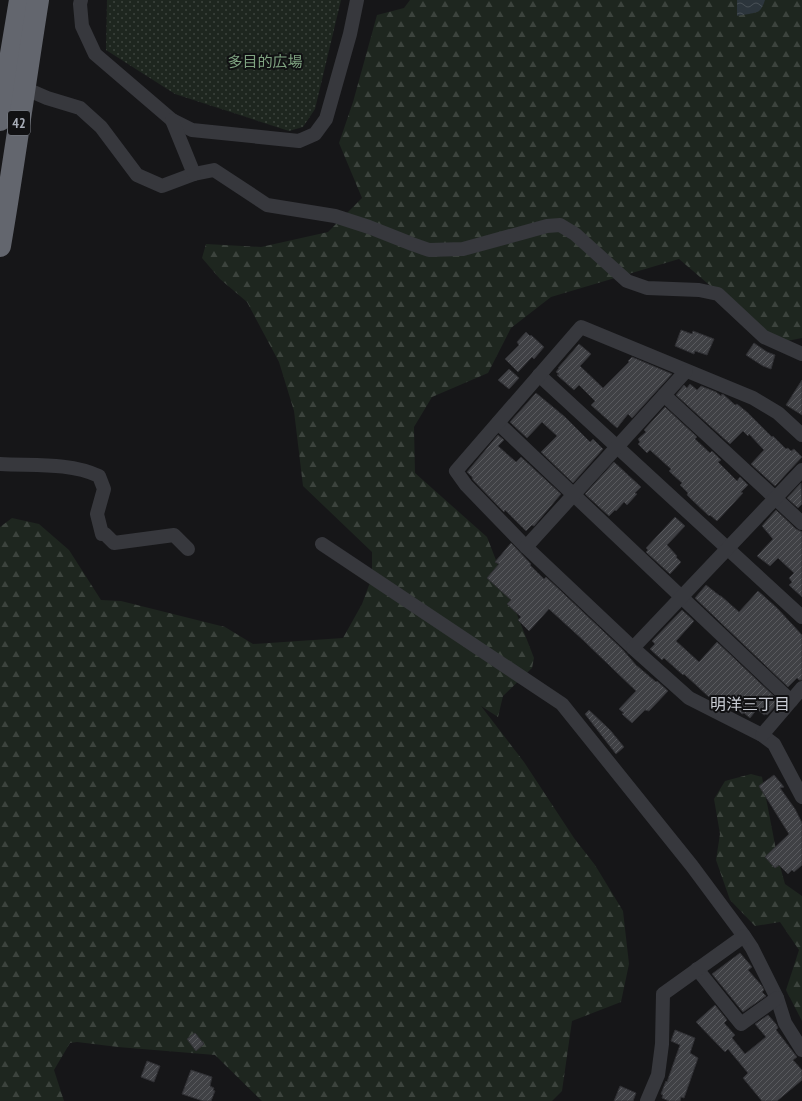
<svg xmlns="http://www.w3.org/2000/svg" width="802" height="1101" viewBox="0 0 802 1101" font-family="'PT Sans Narrow','Noto Sans JP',sans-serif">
	<defs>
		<pattern id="grass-dots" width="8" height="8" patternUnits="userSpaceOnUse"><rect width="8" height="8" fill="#1e261f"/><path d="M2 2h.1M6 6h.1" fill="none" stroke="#3c433d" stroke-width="1.8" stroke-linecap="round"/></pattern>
		<pattern id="forest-firs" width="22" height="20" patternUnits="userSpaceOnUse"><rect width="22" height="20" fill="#1e261f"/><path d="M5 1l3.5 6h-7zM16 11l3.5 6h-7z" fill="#3c433d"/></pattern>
		<pattern id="water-waves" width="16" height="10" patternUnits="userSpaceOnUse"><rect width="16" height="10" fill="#2c353c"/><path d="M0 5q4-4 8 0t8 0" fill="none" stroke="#485056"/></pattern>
		<pattern id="building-hatch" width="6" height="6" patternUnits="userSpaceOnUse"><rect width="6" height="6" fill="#404145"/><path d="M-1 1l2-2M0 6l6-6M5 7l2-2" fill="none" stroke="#595a5e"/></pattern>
	</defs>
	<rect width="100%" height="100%" fill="#161618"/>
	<!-- grass -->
	<path fill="url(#grass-dots)" d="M107,0H341L315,109L303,127L289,131L175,94L106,50Z"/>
	<!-- forest -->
	<g fill="url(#forest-firs)">
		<path d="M410,0H802V338L777,343L679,259L551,297L511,328L488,373L432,397L414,427L415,473L487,537L534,658L532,668L503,696L498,717L481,706L524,762L574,838L595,865L623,911L629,964L621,1002L572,1021L562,1091L552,1101H262L215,1055L118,1047L77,1042L70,1043L54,1070L64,1101H0V527L12,518L39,524L69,550L101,600L121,601L225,627L253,644L343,638L362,604L372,577V552L303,486L294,411L279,362L247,302L220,279L202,258L206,244L261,247L328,232L362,198L339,143L353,102L377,15L404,8Z"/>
		<path d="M751,774L762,777L777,855L785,884L802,896V1021L786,990L799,950L780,922L755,926L730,900L716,860L720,834L714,799L725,781Z"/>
	</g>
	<!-- water -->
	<path fill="url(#water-waves)" d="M737,0H765C764,3 762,9 759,11C758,13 741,15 737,16Z"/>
	<!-- building -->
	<g fill="url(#building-hatch)" stroke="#303034">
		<path d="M681,330L692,334L693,331L714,339L707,355L695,351L694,354L675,346Z"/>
		<path d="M526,332L530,336L531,335L544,347L534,359L532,357L518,372L505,359L519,345L517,342Z"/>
		<path d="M754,343L767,352L775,355L771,369L763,366L746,355Z"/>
		<path d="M579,344L591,354L580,366L603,388L629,362L628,361L632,357L672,374L632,418L628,414L617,428L591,405L595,401L579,385L574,390L557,375L559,374L556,372L559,368H558Z"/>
		<path d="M509,369L519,378L509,389L498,380Z"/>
		<path d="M802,380V415L786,405Z"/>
		<path d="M690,384L697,390L701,386L716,392L721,396L722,394L724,395L735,405L737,404L748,413L772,437L773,436L786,449L788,448L791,451L794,449L802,457L775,486L751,464L764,450L749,434L748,436L743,431L730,444L676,395L684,385L687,388Z"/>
		<path d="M536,393L565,417L590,442L593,439L603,449L573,483L541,452L557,436L542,422L527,438L510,422Z"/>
		<path d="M665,407L697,437L695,439L710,453L712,451L721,460L718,462L737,481L740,477L748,485L741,492L743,493L717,521L710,515L709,516L687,495L688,493L680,485L682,483L669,471L671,469L650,450L647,453L638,444L640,442L638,439L646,432L644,430Z"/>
		<path d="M498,435L504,440L498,446L516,462L521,457L561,494L534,526L532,525L526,531L505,510L504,512L473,480L472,477L467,472Z"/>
		<path d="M614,462L641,487L635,493L637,494L627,505L624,502L616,511L615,510L609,516L585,494Z"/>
		<path d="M801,483L802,504L798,508L787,498Z"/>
		<path d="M776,510L796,529L802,532V597L789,585L792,582L789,578L794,573L778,558L770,566L757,556L773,539L762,526Z"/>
		<path d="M675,517L685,526L667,545L677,556L676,557L681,562L670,574L646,552L648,550L646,548Z"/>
		<path d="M511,543L531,564L530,565L544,579L546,577L622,649L636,665L656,682L657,681L668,691L649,711L645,710L632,723L622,714L624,713L619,709L636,691L583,640L549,609L529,631L518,620L521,617L507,604L511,600L487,578L499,564L495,562Z"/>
		<path d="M706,585L720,596H721L739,612L758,591L777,608L802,635V680H799L797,678L788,687L695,598Z"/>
		<path d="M682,610L694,621L676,641L699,662L717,642L777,699L775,701L778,703L767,715L766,714L764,715L757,709L750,718L744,713L742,714L736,708L734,710L715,695L712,698L710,696L709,697L684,674L683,675L664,658L662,660L650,649L655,644L652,641Z"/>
		<path d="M589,710L610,730L624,747L616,754L585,714Z"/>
		<path d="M774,775L784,787L780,788L795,809L802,823V865L794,872L792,870L788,874L779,865L775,868L765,857L789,834L759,786Z"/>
		<path d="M740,953L752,967L748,970L762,986L764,990L762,992L766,996L743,1012L712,974Z"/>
		<path d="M715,1005L727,1020L724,1023L735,1035L732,1038L745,1054L766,1037L755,1024L768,1015L776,1024L778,1028L776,1030L797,1057L793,1060L802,1070V1080L777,1101H762L743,1078L748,1073L728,1049L725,1052L696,1022Z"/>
		<path d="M675,1030L695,1038L690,1053L698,1058L684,1098L681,1097L680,1101H669L662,1098L663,1095L661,1094L666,1081L667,1082L680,1045L671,1041Z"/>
		<path d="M195,1033L204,1044L196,1051L187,1039Z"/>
		<path d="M147,1061L160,1066L154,1082L141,1077Z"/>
		<path d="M191,1070L212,1077L210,1086L214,1088L213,1090L215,1091L211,1101H203L182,1094Z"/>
		<path d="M620,1086L636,1093L633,1101H614Z"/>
	</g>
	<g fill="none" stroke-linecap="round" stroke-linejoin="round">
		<!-- street -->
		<g stroke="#37383d" stroke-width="14">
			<path d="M81,0L80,4L82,26L95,54L172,120L192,130L299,141L315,134L326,119L350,34L357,0"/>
			<path d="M18,87L24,88L47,98L80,108L101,127L137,175L162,186L194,174L214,170L267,205L335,216L369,227L412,244L429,250L463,249L547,226L560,225L575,234L627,281L647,288L699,290L718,294L764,337L802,354"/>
			<path d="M172,120L194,174"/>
			<path d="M539,375L802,617"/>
			<path d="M664,395L802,523"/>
			<path d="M498,423L791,701"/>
			<path d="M802,435L778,413L753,398L581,327L456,471L466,485L526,547L633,648L689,698L762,735L774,744L802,797"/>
			<path d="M0,464C32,466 69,462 99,476L104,489L97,514L102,534H105L114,543L174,535L188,549"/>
			<path d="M322,544L562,704L692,866L744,936L752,948L777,998L785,1023L802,1050"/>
			<path d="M526,547L686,371"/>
			<path d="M633,648L802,470"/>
			<path d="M762,735L802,688"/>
			<path d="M697,969L741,1024L777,998"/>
			<path d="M647,1101L658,1075L662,1044L663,994L744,936"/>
		</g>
		<!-- highway -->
		<g stroke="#63666e" stroke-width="22">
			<path d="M0,120L20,0"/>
			<path d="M0,246C14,164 25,82 38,0"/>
		</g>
	</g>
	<g text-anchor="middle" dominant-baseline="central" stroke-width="4" stroke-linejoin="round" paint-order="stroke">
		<!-- shield labels -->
		<rect fill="#111113" stroke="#7b7e86" stroke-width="1" x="8" y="111" width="22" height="24" rx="3"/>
		<g font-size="14" font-weight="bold" fill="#a8adb8">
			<text x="19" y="123">42</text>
		</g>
		<!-- park labels -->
		<g font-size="15" fill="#7fa381" stroke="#111113">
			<text x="265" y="61">多目的広場</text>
		</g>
		<!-- neighbourhood labels -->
		<g font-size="16" fill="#c9ccd4" stroke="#111113">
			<text x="750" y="704">明洋三丁目</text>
		</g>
	</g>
</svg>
